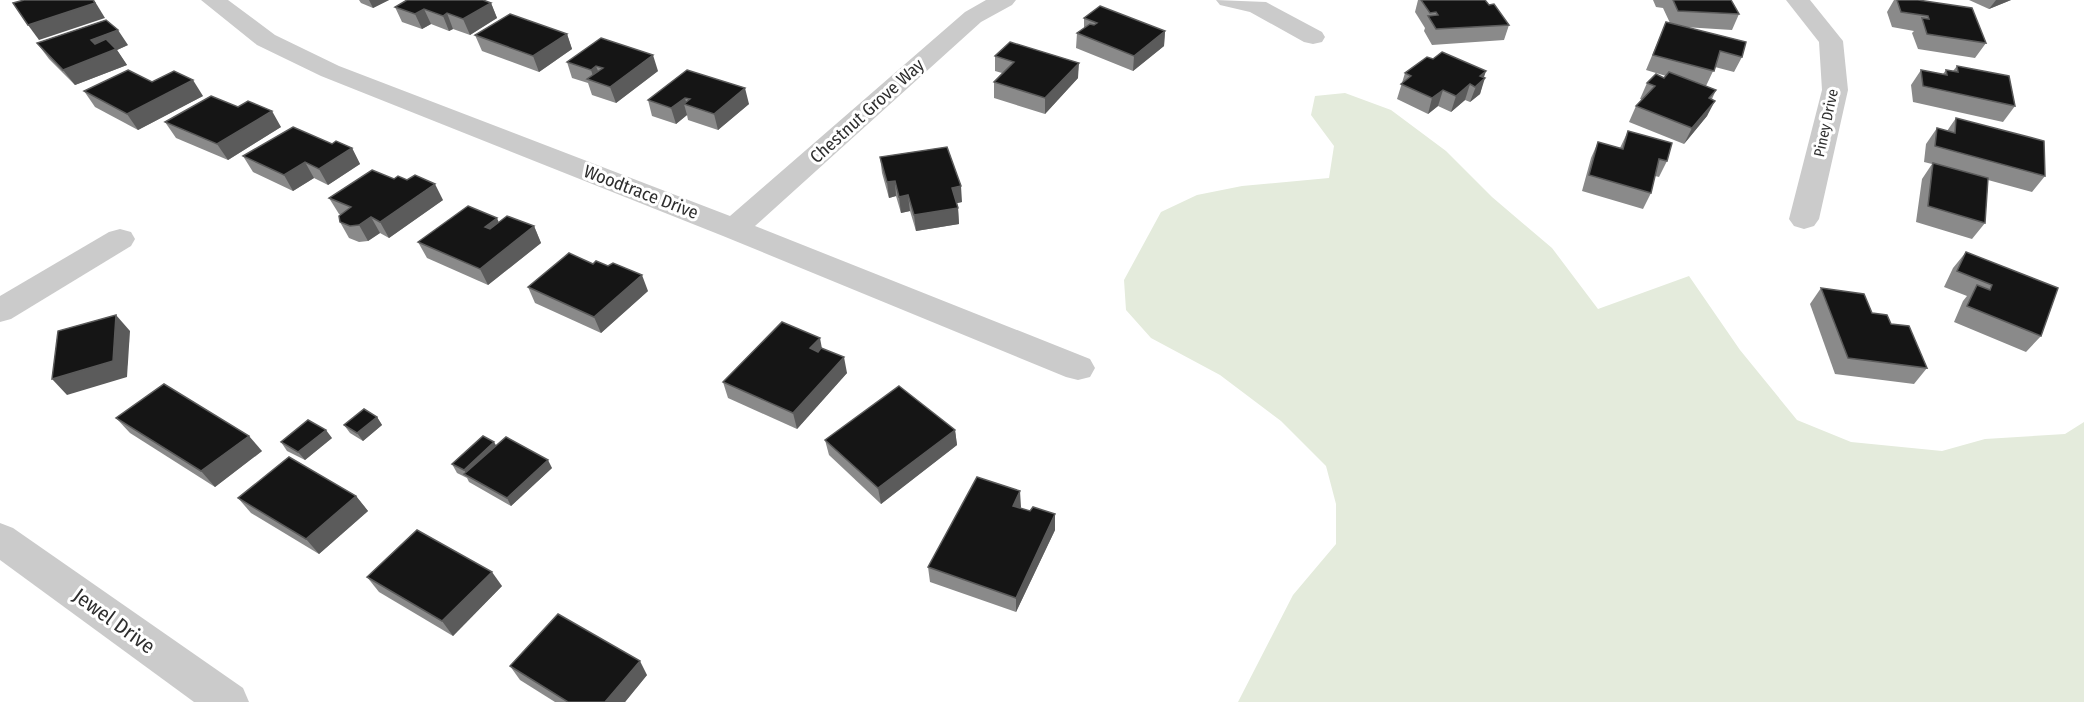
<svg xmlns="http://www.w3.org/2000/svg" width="2084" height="702" viewBox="0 0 2084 702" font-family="'Fira Sans Condensed',sans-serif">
	<rect width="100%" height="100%" fill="#fff"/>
	<!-- green -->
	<path fill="#e4ebdc" d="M1345,93L1391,110L1446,151L1492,197L1552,248L1598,309L1689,276L1740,350L1797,420L1851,442L1942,451L1985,439L2065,434L2084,422V702H1238L1293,595L1336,544V504L1326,466L1281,421L1220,375L1151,338L1126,310L1124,280L1161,212L1197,195L1242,186L1329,178L1334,146L1311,115L1315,96Z"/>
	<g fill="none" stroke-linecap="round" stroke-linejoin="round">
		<!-- minor -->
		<g fill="#cbcbcb" fill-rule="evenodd">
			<path d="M201,0H228L275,35L339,66L730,216L965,12L986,0H1016L1012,5L981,22L755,226L1090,359L1095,368L1090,377L1078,380L1066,377L723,236L321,76L257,45Z"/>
			<path d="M1216,0L1266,2L1322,32L1325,37L1322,42L1313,44L1304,42L1250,12L1220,5Z"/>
			<path d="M1786,0H1810L1843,41L1848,90L1819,219L1814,226L1804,229L1794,226L1789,219L1822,90L1819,42Z"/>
			<path d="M120,229L131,232L135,239L131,246L11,319L0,322V296L109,232Z"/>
			<path d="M0,523L13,528L243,688L249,702H194L0,560Z"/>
		</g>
	</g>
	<!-- wall -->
	<g fill="#8a8a8a">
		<path d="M359,0H389L373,8L361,3Z"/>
		<path d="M1418,0H1485L1489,5L1509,25L1504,40L1432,45L1424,31L1425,28L1415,12Z"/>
		<path d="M1653,0H1731L1739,14L1732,30L1684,27L1742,57L1734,72L1715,67L1706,86L1716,90L1712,99L1707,116L1684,144L1629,122L1636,106L1643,100L1640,99L1647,83L1664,78L1666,76L1646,70L1666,22L1670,23L1663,8L1656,7Z"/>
		<path d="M1894,0H1918L1986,43L1975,58L1918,49L1912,33L1914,31L1892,27L1887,12Z"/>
		<path d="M1969,0H2011L1989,9Z"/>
		<path d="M491,3L497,18L470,35L453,29L449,31L431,24L422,29L402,22L395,7Z"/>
		<path d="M1084,18L1165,31L1164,46L1133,71L1076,48L1077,33L1084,28Z"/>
		<path d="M567,34L572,49L539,72L482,51L475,35Z"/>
		<path d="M37,43L128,45L117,50L127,65L75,85L49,59Z"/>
		<path d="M995,56L1078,78L1045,114L994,98V82L1002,73L995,71Z"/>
		<path d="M567,62L658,71L616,103L592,95L588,83L572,78Z"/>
		<path d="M1957,66L2015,106L2003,122L1913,102L1911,85L1921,70L1943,74L1946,70L1953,71Z"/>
		<path d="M687,70L749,104L718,130L688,120L687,115L676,124L652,116L648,100Z"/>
		<path d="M1405,73L1484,78L1480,94L1470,102L1465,100L1451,112L1438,106L1428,114L1397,99Z"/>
		<path d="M152,82L203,96L138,130L95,107L84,91Z"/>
		<path d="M238,107L281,127L228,160L176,138L165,122Z"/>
		<path d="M1956,118L2045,176L2032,192L1988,180L1985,223L1972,239L1916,222L1922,179L1932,164L1924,162L1926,144L1937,128L1947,131Z"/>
		<path d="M1628,131L1667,161L1659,177L1655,176L1651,193L1643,209L1582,191L1591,158L1598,142L1620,148Z"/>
		<path d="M332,144L352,148L360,164L328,185L314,178L293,191L253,172L243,156Z"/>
		<path d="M880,157L962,202L957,203L958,208L959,224L916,231L910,211L901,213L896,196L889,198L882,173Z"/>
		<path d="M329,198L443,200L389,238L380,233L368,241L359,242L349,238L340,222L341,215L339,214Z"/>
		<path d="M499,222L534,226L541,243L488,285L427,258L418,242Z"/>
		<path d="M1966,252L2041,336L2026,352L1954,322L1963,301L1967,296L1944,287L1953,268Z"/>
		<path d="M528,287L648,291L601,333L535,303Z"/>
		<path d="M1821,288L1872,313L1891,324L1927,368L1914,384L1835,374L1810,304Z"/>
		<path d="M822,348L847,373L797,429L728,398L723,382Z"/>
		<path d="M377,417L382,425L363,441L350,433L344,425Z"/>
		<path d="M116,418L262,451L215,487L130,433Z"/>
		<path d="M955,430L957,445L881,504L829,455L825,440Z"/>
		<path d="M332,438L305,460L287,451L281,442Z"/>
		<path d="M496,446L552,468L511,506L469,482L467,478L457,473L452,464Z"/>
		<path d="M356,496L368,511L319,554L251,513L238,498Z"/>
		<path d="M1021,507L1020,508L1055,530L1016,612L930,582L928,567Z"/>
		<path d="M367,577L502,586L453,636L379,592Z"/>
		<path d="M510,666L647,675L625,702H555L520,680Z"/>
	</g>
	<!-- shaded-wall -->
	<g fill="#5b5b5b">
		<path d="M70,0H94L105,18L39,40L28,25Z"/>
		<path d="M369,0H389L373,8Z"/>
		<path d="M1996,0H2011L1989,9Z"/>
		<path d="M491,3L497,18L470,35L463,19Z"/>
		<path d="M424,9L431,24L422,29L415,14Z"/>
		<path d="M447,13L453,29L449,31L443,16Z"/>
		<path d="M118,30L128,45L117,50L127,65L75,85L63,70L91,40Z"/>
		<path d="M1165,31L1164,46L1133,71L1134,56Z"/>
		<path d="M567,34L572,49L539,72L533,56Z"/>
		<path d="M653,55L658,71L616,103L610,87Z"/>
		<path d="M1079,63L1078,78L1045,114V98Z"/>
		<path d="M596,66L602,81L595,82L591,70Z"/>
		<path d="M1486,71L1483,80L1485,78L1480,94L1470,102L1480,76Z"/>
		<path d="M193,80L203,96L138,130L127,114Z"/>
		<path d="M1470,84L1465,100L1451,112L1456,96Z"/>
		<path d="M745,88L749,104L718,130L714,114Z"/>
		<path d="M1443,90L1438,106L1428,114L1432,98Z"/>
		<path d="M685,98L687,105L684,104L687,115L676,124L671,108Z"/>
		<path d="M1715,101L1707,116L1684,144L1692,128Z"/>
		<path d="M272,111L281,127L228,160L217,144Z"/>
		<path d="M352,148L360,164L328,185L319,169Z"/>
		<path d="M305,162L314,178L293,191L284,175Z"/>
		<path d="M895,181L896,196L889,198L887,182Z"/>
		<path d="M435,184L443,200L389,238L380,222Z"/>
		<path d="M961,186L962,202L953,204L952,188Z"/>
		<path d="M908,195L910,211L901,213L899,197Z"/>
		<path d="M958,208L959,224L916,231L914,215Z"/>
		<path d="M371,217L380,233L368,241L359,225Z"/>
		<path d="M497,218L504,234L485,227Z"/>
		<path d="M534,226L541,243L488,285L480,269Z"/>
		<path d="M642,275L648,291L601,333L594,317Z"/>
		<path d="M116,315L130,331L127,377L67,395L52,379Z"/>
		<path d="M820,338L823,354L810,348Z"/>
		<path d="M844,357L847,373L797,429L793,413Z"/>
		<path d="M377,417L382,425L363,441L357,433Z"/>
		<path d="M326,430L332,438L305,460L298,452Z"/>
		<path d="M955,430L957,445L881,504L878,488Z"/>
		<path d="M249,436L262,451L215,487L201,471Z"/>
		<path d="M494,442L499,450L467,475L464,470Z"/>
		<path d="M548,460L552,468L511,506L507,498Z"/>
		<path d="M1020,491L1021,507L1013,521V506Z"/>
		<path d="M356,496L368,511L319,554L306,539Z"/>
		<path d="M1055,514V530L1016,612V598Z"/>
		<path d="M492,572L502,586L453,636L442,621Z"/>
		<path d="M640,661L647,675L625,702H605Z"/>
	</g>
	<!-- building -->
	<g fill="#151515" stroke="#5b5b5b" stroke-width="1.5">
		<path d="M24,0H93L95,3L28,25L13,3Z"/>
		<path d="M407,0H483L491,3L463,19L447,13L443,16L424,9L415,14L395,7Z"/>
		<path d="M1421,0H1485L1489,5L1494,4L1509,25L1436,29L1428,16L1438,15L1436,12L1430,13Z"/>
		<path d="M1673,0H1731L1739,14L1678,11Z"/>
		<path d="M1897,0H1918L1972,8L1986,43L1927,34L1922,18L1929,19L1928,16L1901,12Z"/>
		<path d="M1100,6L1165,31L1134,56L1077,33L1090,24L1094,25L1097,23L1084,18Z"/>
		<path d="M510,14L567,34L533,56L475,35Z"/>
		<path d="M106,20L118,30L91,40L95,44L106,39L116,49L63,70L37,43Z"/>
		<path d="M1666,22L1746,42L1742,57L1720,51L1714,71L1653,55Z"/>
		<path d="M601,38L653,55L610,87L587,79L603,68L596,66L591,70L567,62Z"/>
		<path d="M1010,42L1079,63L1045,98L994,82L1014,62L995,56Z"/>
		<path d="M1442,52L1486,71L1480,76L1485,78L1475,87L1470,84L1456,96L1443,90L1432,98L1401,84L1411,76L1405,73L1427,57L1433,59Z"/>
		<path d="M1957,66L2009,76L2015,106L1923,86L1921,70L1947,75L1946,70L1958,72Z"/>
		<path d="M128,70L152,82L174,71L193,80L127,114L84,91Z"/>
		<path d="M687,70L745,88L714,114L684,104L690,99L685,98L671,108L648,100Z"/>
		<path d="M1669,72L1716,90L1709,98L1715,101L1692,128L1636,106L1655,86L1647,83L1656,74L1664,78Z"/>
		<path d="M211,96L238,107L248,101L272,111L217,144L165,122Z"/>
		<path d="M1956,118L2044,141L2045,176L1935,146L1937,128L1955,133Z"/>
		<path d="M293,127L332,144L336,141L352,148L319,169L305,162L284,175L243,156Z"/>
		<path d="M1628,131L1672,143L1667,161L1659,159L1651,193L1589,175L1598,142L1623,149Z"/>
		<path d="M947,147L961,186L952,188L958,208L914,215L908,195L899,197L895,181L887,182L880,157Z"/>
		<path d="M1933,163L1988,178L1985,223L1928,206Z"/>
		<path d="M372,170L394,179L398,176L407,180L415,175L435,184L380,222L371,217L359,225L350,226L340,222L339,216L351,207L329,198Z"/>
		<path d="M468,206L497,218L485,227L490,229L507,216L534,226L480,269L418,242Z"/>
		<path d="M1966,252L2058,288L2041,336L1967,306L1977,285L1990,290L1992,285L1957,271Z"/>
		<path d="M569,253L593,264L596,261L608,266L613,263L642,275L594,317L528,287Z"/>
		<path d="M1821,288L1864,294L1872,313L1887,315L1891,324L1909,326L1927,368L1848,358Z"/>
		<path d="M116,315L113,361L52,379L58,331Z"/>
		<path d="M782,322L820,338L810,348L818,352L821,348L844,357L793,413L723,382Z"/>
		<path d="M164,384L249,436L201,471L116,418Z"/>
		<path d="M899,386L955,430L878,488L825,440Z"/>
		<path d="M364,409L377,417L357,433L344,425Z"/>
		<path d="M308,420L326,430L298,452L281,442Z"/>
		<path d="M483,436L494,442L464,470L452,464Z"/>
		<path d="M506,437L548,460L507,498L464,474Z"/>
		<path d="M289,457L356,496L306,539L238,498Z"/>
		<path d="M977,477L1020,491L1013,506L1030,511L1033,507L1055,514L1016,598L928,567Z"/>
		<path d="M417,530L492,572L442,621L367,577Z"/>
		<path d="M558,614L640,661L605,702H568L510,666Z"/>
	</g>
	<g text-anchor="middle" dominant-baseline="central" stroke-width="6" stroke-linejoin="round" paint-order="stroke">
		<!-- far-street labels -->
		<g font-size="15" fill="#2e2e2e" stroke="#fff">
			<text transform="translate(1826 123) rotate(-78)">Piney Drive</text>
		</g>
		<!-- street labels -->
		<g font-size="18" fill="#2e2e2e" stroke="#fff">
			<text transform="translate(867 111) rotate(-42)">Chestnut Grove Way</text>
			<text transform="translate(641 192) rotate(21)">Woodtrace Drive</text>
		</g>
		<!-- near-street labels -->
		<g font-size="21" fill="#2e2e2e" stroke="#fff">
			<text transform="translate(114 621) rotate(36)">Jewel Drive</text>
		</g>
	</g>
</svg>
